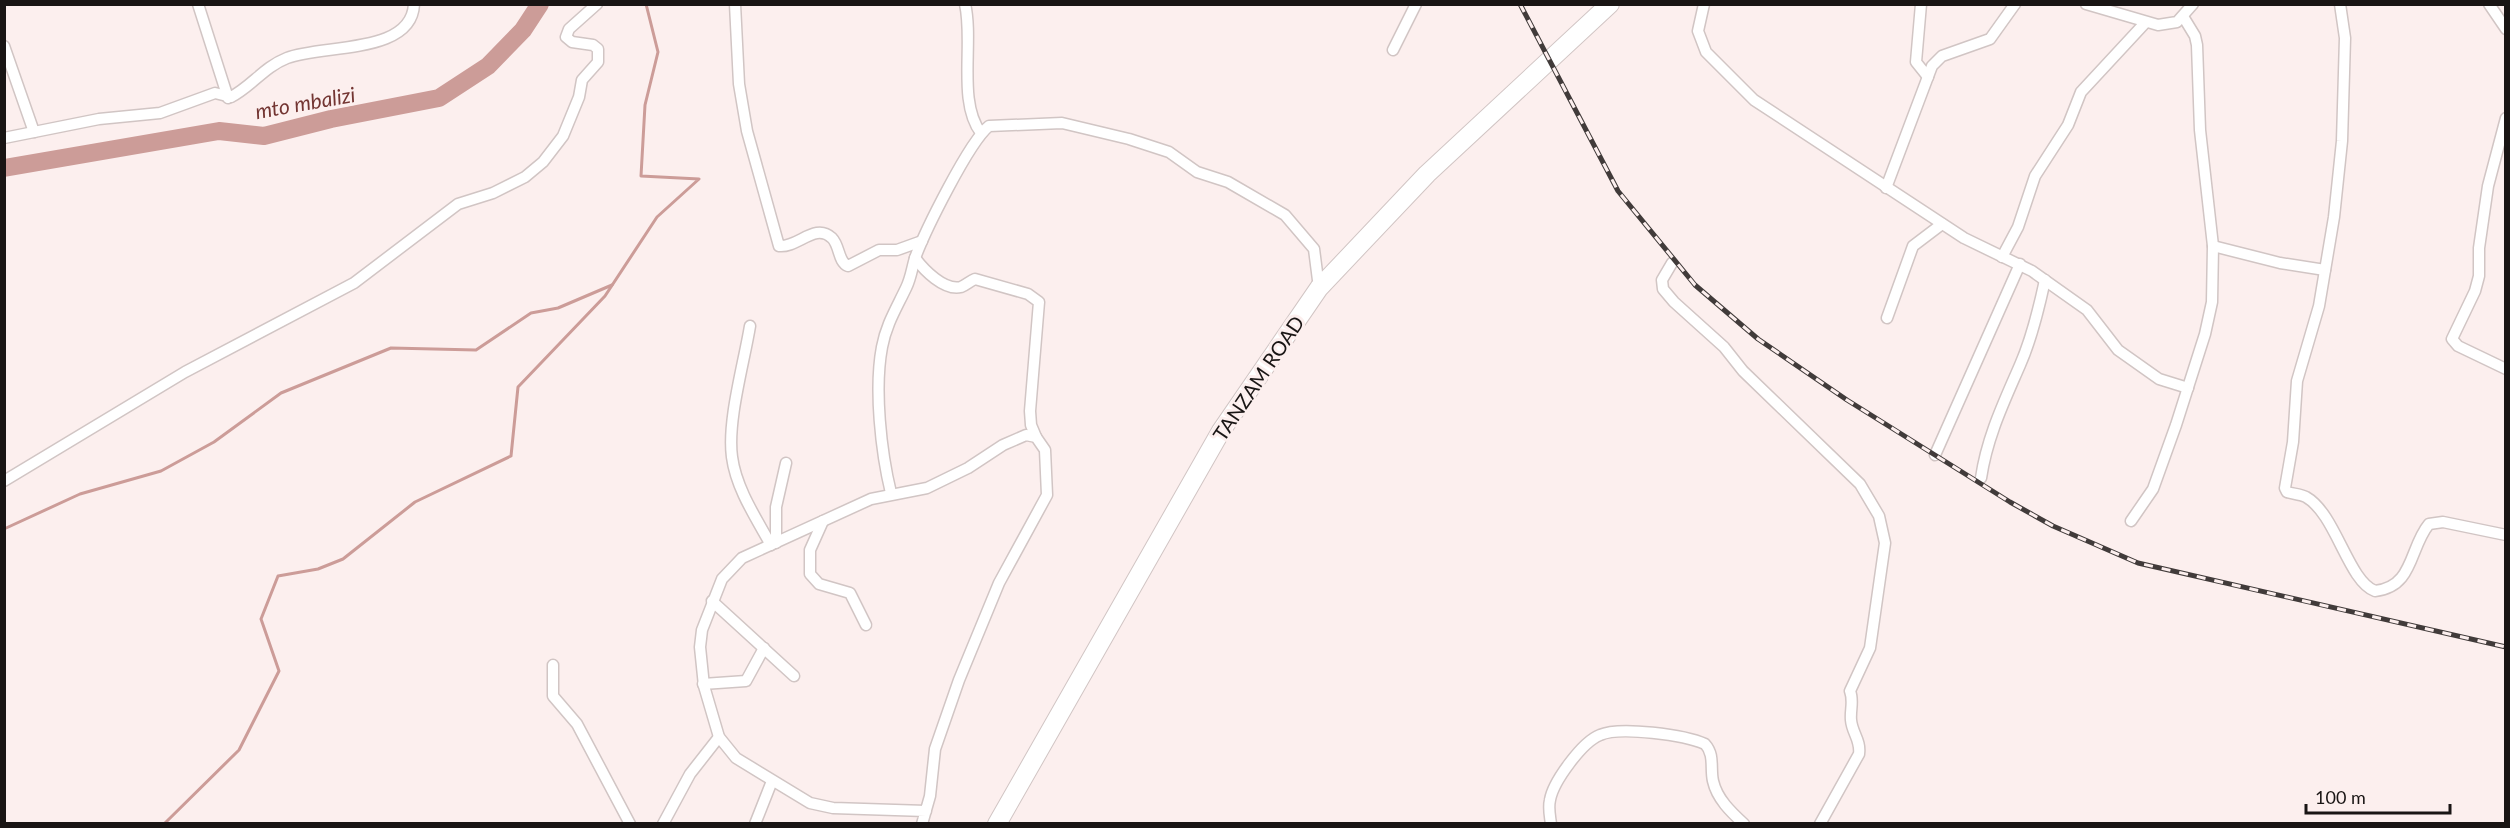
<svg xmlns="http://www.w3.org/2000/svg" width="2510" height="828" viewBox="0 0 2510 828" font-family="Lato,sans-serif">
	<rect width="100%" height="100%" fill="#fcefee"/>
	<g fill="none" stroke-linecap="round" stroke-linejoin="round">
		<!-- stream -->
		<g stroke="#cc9c98" stroke-width="3">
			<path d="M4,529L80,494L161,471L214,442L281,393L391,348L476,350L531,313L558,308L612,285"/>
			<path d="M164,824L239,750L279,671L261,619L278,576L318,569L343,559L415,502L511,456L518,387L605,296L657,217L699,179L641,176L645,105L658,52L646,4"/>
		</g>
		<!-- river -->
		<path stroke="#cc9c98" stroke-width="18" d="M4,168L219,131L264,136L331,119L439,98L488,66L523,30L540,4"/>
		<!-- minor casing -->
		<g stroke="#d1c5c4" stroke-width="13">
			<g id="minor">
				<path d="M198,4L228,98"/>
				<path d="M735,4L739,84L747,131L779,246C798,248 815,222 832,238C840,246 838,262 848,266L879,250H897L922,241"/>
				<path d="M965,4C974,42 957,102 981,133"/>
				<path d="M1704,4L1698,31L1706,52L1754,100L1964,238L2032,271L2087,310L2118,350L2159,379L2188,388"/>
				<path d="M1921,4L1916,62L1928,77"/>
				<path d="M2086,4L2158,25L2177,22L2193,4"/>
				<path d="M2340,4L2345,38L2342,141L2334,217L2319,306L2297,381L2293,442L2285,488L2287,492C2293,494 2300,494 2306,497C2336,514 2348,581 2375,591C2414,587 2409,548 2429,524L2443,522L2506,535"/>
				<path d="M2489,4L2506,29"/>
				<path d="M4,46L34,132"/>
				<path d="M1393,50L1416,4"/>
				<path d="M2506,118L2488,186L2479,248V276L2475,291L2452,339L2458,346L2506,369"/>
				<path d="M4,138L99,119L160,113L215,93L231,97C252,86 264,67 287,58C322,44 412,55 414,4"/>
				<path d="M1886,188L1932,66L1942,56L1990,39L2015,4"/>
				<path d="M2213,246L2280,263L2325,270"/>
				<path d="M2002,257L2018,227L2035,176L2068,125L2081,92L2145,23"/>
				<path d="M915,258C924,270 944,291 961,287C966,285 970,281 975,279L1028,294L1039,302L1030,411L1031,425L1036,437"/>
				<path d="M1672,263L1662,280L1663,289L1674,302L1724,347L1743,371L1860,484L1879,516L1885,543L1870,648L1850,691C1854,701 1850,710 1851,720C1852,733 1861,740 1859,754L1820,824"/>
				<path d="M1887,318L1913,246L1942,224"/>
				<path d="M750,326C744,363 727,421 732,457C736,488 756,518 771,545"/>
				<path d="M1935,455L2020,264"/>
				<path d="M1981,478C1987,437 2004,402 2020,365C2032,338 2039,308 2045,280"/>
				<path d="M4,481L185,372L354,283L458,204L493,193L525,177L543,162L563,136L579,97L582,80L598,62V49L593,45L572,42L566,37L569,29L597,4"/>
				<path d="M891,493C881,452 874,389 882,347C886,325 896,309 906,288C911,278 912,268 915,258C925,231 969,142 989,126L1062,123L1129,139L1169,152L1197,172L1228,182L1285,215L1314,249L1319,288"/>
				<path d="M823,521L810,550V574L819,584L850,593L866,625"/>
				<path d="M2131,521L2153,489L2176,425L2205,334L2212,302L2213,246L2200,130L2197,45L2195,36L2184,18"/>
				<path d="M776,543V507L786,463"/>
				<path d="M712,601L794,676"/>
				<path d="M553,665V696L577,724L630,824"/>
				<path d="M703,684L746,681L764,648"/>
				<path d="M663,824L690,774L719,737"/>
				<path d="M755,824L772,781"/>
				<path d="M922,824L930,796L935,749L959,680L999,583L1047,495L1045,450L1036,437L1026,435L1003,445L968,468L927,488L871,499L742,558L722,579L702,630L700,647L704,686L719,737L736,758L810,803L833,808L926,811"/>
				<path d="M1551,824C1550,816 1548,808 1550,800C1553,782 1582,742 1600,735C1620,726 1685,735 1705,744C1715,755 1710,768 1713,781C1717,799 1731,812 1744,824"/>
			</g>
		</g>
		<!-- trunk casing -->
		<g stroke="#d1c5c4" stroke-width="20">
			<path id="trunk" d="M997,824L1221,431L1319,288L1427,174L1610,4"/>
		</g>
		<!-- minor -->
		<use href="#minor" stroke="#fff" stroke-width="10"/>
		<!-- trunk -->
		<use href="#trunk" stroke="#fff" stroke-width="18"/>
		<!-- rail casing -->
		<g stroke="#413b3a" stroke-width="5">
			<path id="rail" d="M1520,4L1618,191L1695,285L1758,339L1847,400L2010,502L2053,526L2138,563L2506,647"/>
		</g>
		<!-- rail -->
		<use href="#rail" stroke="#fcefee" stroke-width="3" stroke-dasharray="9" stroke-linecap="butt"/>
	</g>
	<g text-anchor="middle" dominant-baseline="central" stroke-width="6" stroke-linejoin="round" paint-order="stroke">
		<!-- street labels -->
		<g font-size="20" fill="#191514" stroke="#fcefee">
			<text transform="translate(1258 378) rotate(-56)">TANZAM ROAD</text>
		</g>
		<!-- water labels -->
		<g font-size="21" font-style="italic" fill="#733532" stroke="#fcefee">
			<text transform="translate(305 102) rotate(-10)">mto mbalizi</text>
		</g>
	</g>
	<!-- border -->
	<rect width="2510" height="828" fill="none" stroke="#191514" stroke-width="12"/>
	<!-- scale -->
	<path d="M2306 804v9h144v-9" fill="none" stroke="#191514" stroke-width="3"/>
	<text x="2315" y="804" font-size="18" fill="#191514" stroke="#fcefee" stroke-width="4.5" paint-order="stroke">100 m</text>
</svg>
